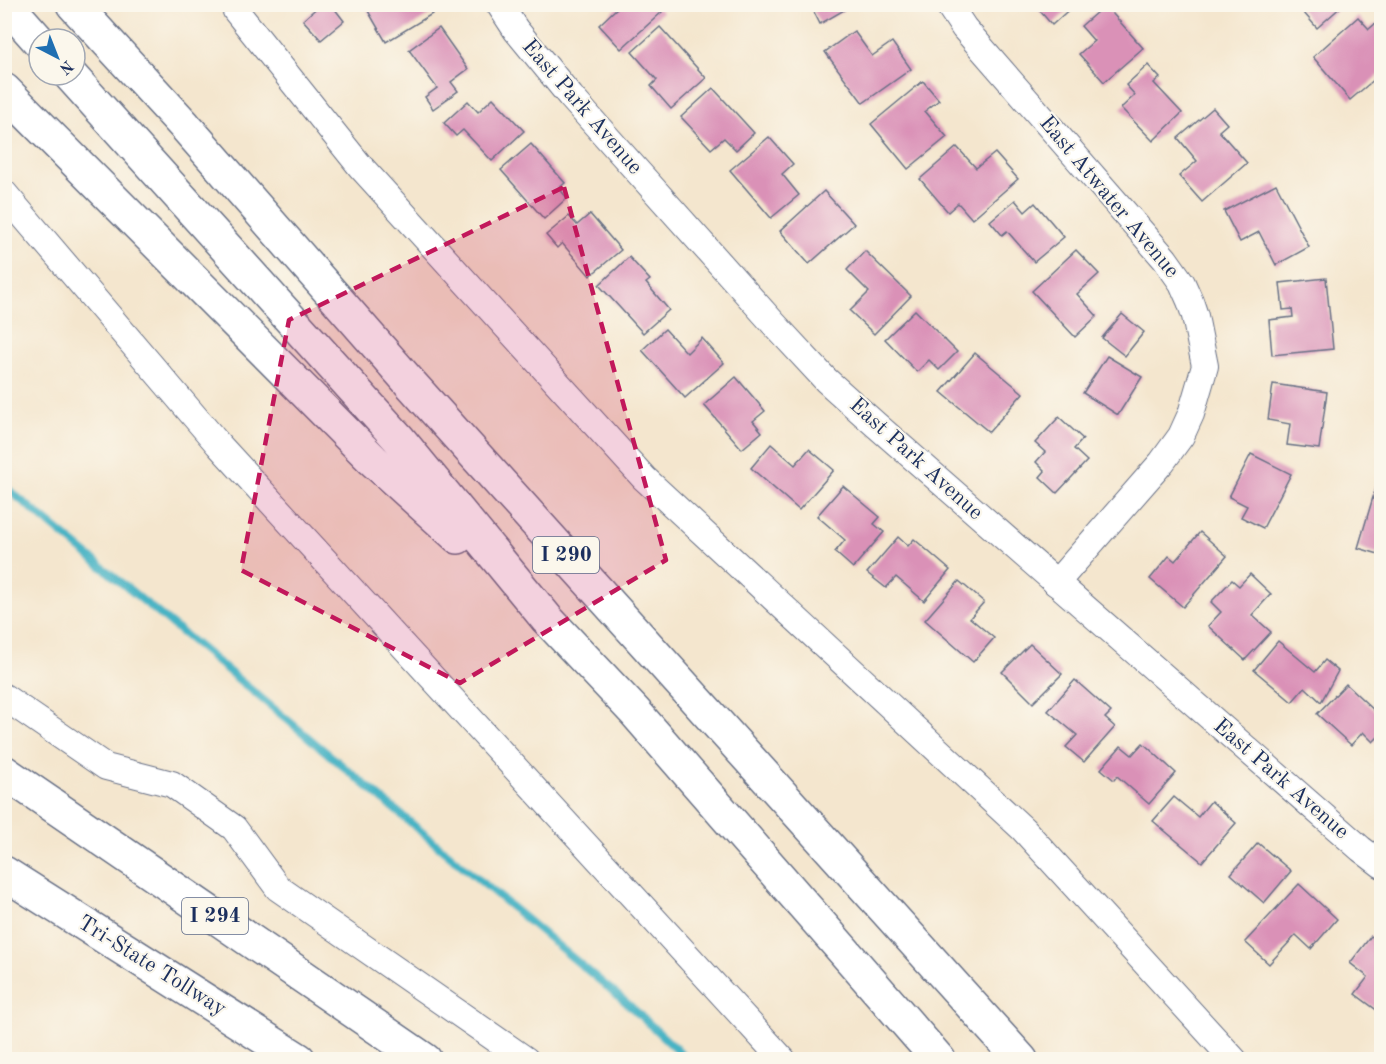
<svg xmlns="http://www.w3.org/2000/svg" width="1386" height="1064" viewBox="0 0 1386 1064" font-family="'Old Standard TT',serif">
	<rect width="100%" height="100%" fill="#fbf7ec"/>
	<filter id="ink" filterUnits="userSpaceOnUse"><feTurbulence type="fractalNoise" baseFrequency=".0167" numOctaves="2"/><feDisplacementMap in="SourceGraphic" scale="12" xChannelSelector="R" yChannelSelector="G"/><feConvolveMatrix kernelMatrix="1 2 1 2 8 2 1 2 1" color-interpolation-filters="sRGB"/></filter>
	<filter id="wash" filterUnits="userSpaceOnUse"><feTurbulence type="fractalNoise" baseFrequency=".008" numOctaves="4" result="noise"/><feDisplacementMap in="SourceGraphic" scale="24" xChannelSelector="R" yChannelSelector="G"/><feGaussianBlur stdDeviation="1.35" result="paint"/><feColorMatrix in="noise" values="0 0 0 0 0 0 0 0 0 0 0 0 0 0 0 0 0 1.4 0 .05"/><feComposite in="paint" operator="in"/></filter>
	<g filter="url(#wash)">
		<rect width="100%" height="100%" fill="#f4e6ce"/>
		<g fill="none" stroke-linecap="round" stroke-linejoin="round">
			<!-- stream -->
			<path stroke="#47b3c4" stroke-width="8" d="M4,486L284,717L628,1004L688,1060"/>
		</g>
		<g id="blocks">
			<!-- building -->
			<g fill="#da91b7">
				<path d="M321,4H331L344,21L321,40L303,20Z"/>
				<path d="M364,4H426L432,14L386,42Z"/>
				<path d="M614,4H655L662,12L621,49L599,25L617,8Z"/>
				<path d="M810,4H844L846,9L820,24Z"/>
				<path d="M1034,4H1075L1052,25Z"/>
				<path d="M1105,5L1143,48L1104,82L1079,54L1094,41L1081,26Z"/>
				<path d="M1297,5H1343L1317,28Z"/>
				<path d="M1358,17L1369,29L1375,24L1382,31V73L1350,100L1313,57Z"/>
				<path d="M660,27L706,78L671,109L651,86L657,80L632,52Z"/>
				<path d="M439,28L468,69L451,82L458,91L433,109L425,97L437,88L409,50Z"/>
				<path d="M854,31L872,56L892,42L911,69L863,103L825,52Z"/>
				<path d="M1148,65L1160,78L1154,83L1182,113L1153,141L1121,108L1135,95L1126,85Z"/>
				<path d="M923,81L939,100L925,111L947,137L908,169L871,124Z"/>
				<path d="M713,88L754,133L736,150L724,138L711,149L681,117Z"/>
				<path d="M493,98L524,131L492,161L463,130L456,136L444,123L468,101L478,112Z"/>
				<path d="M1213,108L1227,124L1219,131L1247,163L1202,202L1179,176L1197,161L1178,138Z"/>
				<path d="M769,137L793,164L782,174L799,195L771,218L730,170Z"/>
				<path d="M531,144L565,183L559,188L567,198L544,219L501,170Z"/>
				<path d="M957,147L976,168L995,153L1018,179L972,219L958,203L948,212L920,179Z"/>
				<path d="M1276,184L1309,247L1276,265L1259,232L1240,242L1224,211Z"/>
				<path d="M824,191L854,224L809,264L780,231Z"/>
				<path d="M1015,200L1025,212L1035,203L1064,237L1034,262L1007,231L1002,235L990,221Z"/>
				<path d="M590,214L621,250L590,276L562,243L557,248L546,235L569,216L577,225Z"/>
				<path d="M1076,250L1099,274L1077,294L1097,316L1075,337L1032,291Z"/>
				<path d="M865,251L911,296L874,334L850,311L869,292L847,270Z"/>
				<path d="M629,257L650,280L646,283L669,310L643,333L599,285Z"/>
				<path d="M1326,278L1333,349L1272,355L1269,320L1293,317L1292,309L1283,310L1280,283Z"/>
				<path d="M915,310L957,352L939,370L929,360L917,372L885,339Z"/>
				<path d="M1122,314L1144,332L1125,356L1102,338Z"/>
				<path d="M665,329L687,353L702,338L724,363L685,398L642,350Z"/>
				<path d="M975,353L1023,393L989,432L941,392Z"/>
				<path d="M1107,356L1142,377L1118,415L1083,393Z"/>
				<path d="M736,377L765,411L753,421L762,432L742,449L704,405Z"/>
				<path d="M1273,384L1327,392L1319,449L1287,445L1290,424L1268,420Z"/>
				<path d="M1059,417L1083,439L1074,449L1087,461L1057,493L1040,477L1045,471L1036,462L1045,452L1035,443Z"/>
				<path d="M771,444L795,465L809,449L834,470L799,510L751,468Z"/>
				<path d="M1251,454L1291,474L1263,528L1241,517L1247,506L1229,497Z"/>
				<path d="M1379,477L1382,478V555L1358,548Z"/>
				<path d="M843,486L880,517L874,524L884,532L853,568L835,552L845,540L817,516Z"/>
				<path d="M1200,532L1227,556L1183,607L1150,579L1169,556L1175,561Z"/>
				<path d="M898,537L908,546L914,539L950,570L924,601L896,577L886,588L867,573Z"/>
				<path d="M1250,574L1271,594L1252,615L1271,632L1245,660L1208,626L1221,612L1211,602L1232,580L1239,586Z"/>
				<path d="M959,581L984,602L970,618L994,638L973,662L925,620Z"/>
				<path d="M1278,641L1315,672L1325,660L1338,671L1321,702L1305,687L1292,702L1254,670Z"/>
				<path d="M1030,644L1062,674L1033,703L1002,672Z"/>
				<path d="M1075,680L1111,712L1105,718L1115,727L1084,762L1066,747L1077,735L1048,711Z"/>
				<path d="M1346,684L1377,713L1382,709V733L1373,742L1363,732L1351,745L1317,714Z"/>
				<path d="M1143,743L1176,773L1149,804L1117,776L1114,780L1101,769L1121,746L1132,755Z"/>
				<path d="M1174,797L1198,817L1211,801L1236,823L1202,862L1153,821Z"/>
				<path d="M1258,843L1291,871L1264,903L1231,874Z"/>
				<path d="M1299,884L1337,919L1311,949L1296,935L1269,964L1245,942Z"/>
				<path d="M1371,936L1382,944V1014L1355,994L1368,977L1350,963Z"/>
			</g>
		</g>
	</g>
	<g filter="url(#ink)">
		<use href="#blocks" fill-opacity="0" stroke="#676f85" stroke-width="1.5"/>
		<g fill="none" stroke-linecap="round" stroke-linejoin="round">
			<!-- minor casing -->
			<g stroke="#676f85" stroke-width="28">
				<g id="minor">
					<path d="M233,4L236,11L360,166L644,478L1023,829L1234,1060"/>
					<path d="M499,4L516,30L571,97L774,324L826,380L875,424L1361,849L1382,865"/>
					<path d="M948,4L964,28L1165,259L1182,283L1190,301L1195,316L1205,366L1191,414L1181,436L1162,462L1056,583"/>
					<path d="M4,193L218,444L783,1060"/>
					<path d="M4,697L106,767L172,784L234,828L278,888L526,1060"/>
				</g>
			</g>
			<!-- highway casing -->
			<g stroke="#676f85" stroke-width="36">
				<g id="highway">
					<path d="M6,4L39,41"/>
					<path d="M73,4L185,126L411,384L1021,1060"/>
					<path d="M70,75L398,438L547,619L635,712L939,1060"/>
					<path d="M4,90L373,460L458,537"/>
					<path d="M4,772L425,1060"/>
					<path d="M4,873L299,1060"/>
				</g>
			</g>
			<!-- minor -->
			<use href="#minor" stroke="#fff" stroke-width="26"/>
			<!-- highway -->
			<use href="#highway" stroke="#fff" stroke-width="33"/>
		</g>
	</g>
	<!-- marked area -->
	<path fill="#c2185b" fill-opacity="0.2" stroke="#c2185b" stroke-width="4.5" stroke-dasharray="12 8" stroke-linejoin="round" d="M564,187L666,560L460,683L241,570L289,320Z"/>
	<g text-anchor="middle" dominant-baseline="central" stroke-width="4.5" stroke-linejoin="round" paint-order="stroke">
		<!-- shield labels -->
		<g fill="#fbf7ec" stroke="#5e6b89" stroke-width="1.5">
			<rect x="533" y="537" width="66" height="36" rx="4.5"/>
			<rect x="182" y="898" width="66" height="36" rx="4.5"/>
		</g>
		<g font-size="21" font-weight="bold" fill="#1b2f5e">
			<text x="566" y="555">I 290</text>
			<text x="215" y="916">I 294</text>
		</g>
		<!-- street labels -->
		<g font-size="22" fill="#1b2f5e" stroke="#fbf7ec">
			<text transform="translate(582 107) rotate(49)">East Park Avenue</text>
			<text transform="translate(1109 197) rotate(50)">East Atwater Avenue</text>
			<text transform="translate(916 459) rotate(42)">East Park Avenue</text>
			<text transform="translate(1281 779) rotate(41)">East Park Avenue</text>
			<text transform="translate(152 966) rotate(32)">Tri-State Tollway</text>
		</g>
	</g>
	<!-- margin -->
	<rect width="1386" height="1064" fill="none" stroke="#fbf7ec" stroke-width="24"/>
	<!-- north arrow -->
	<g transform="translate(57 57) rotate(138)"><circle r="28" fill="#fbf7ec" stroke="#a1a7b3" stroke-width="1.5"/>
	<path d="M0-4.5L10 22L0 15L-10 22Z" fill="#1f6fb2"/>
	<text y="-9" font-size="16" font-weight="bold" text-anchor="middle" fill="#1b2f5e">N</text>
	</g>
</svg>
